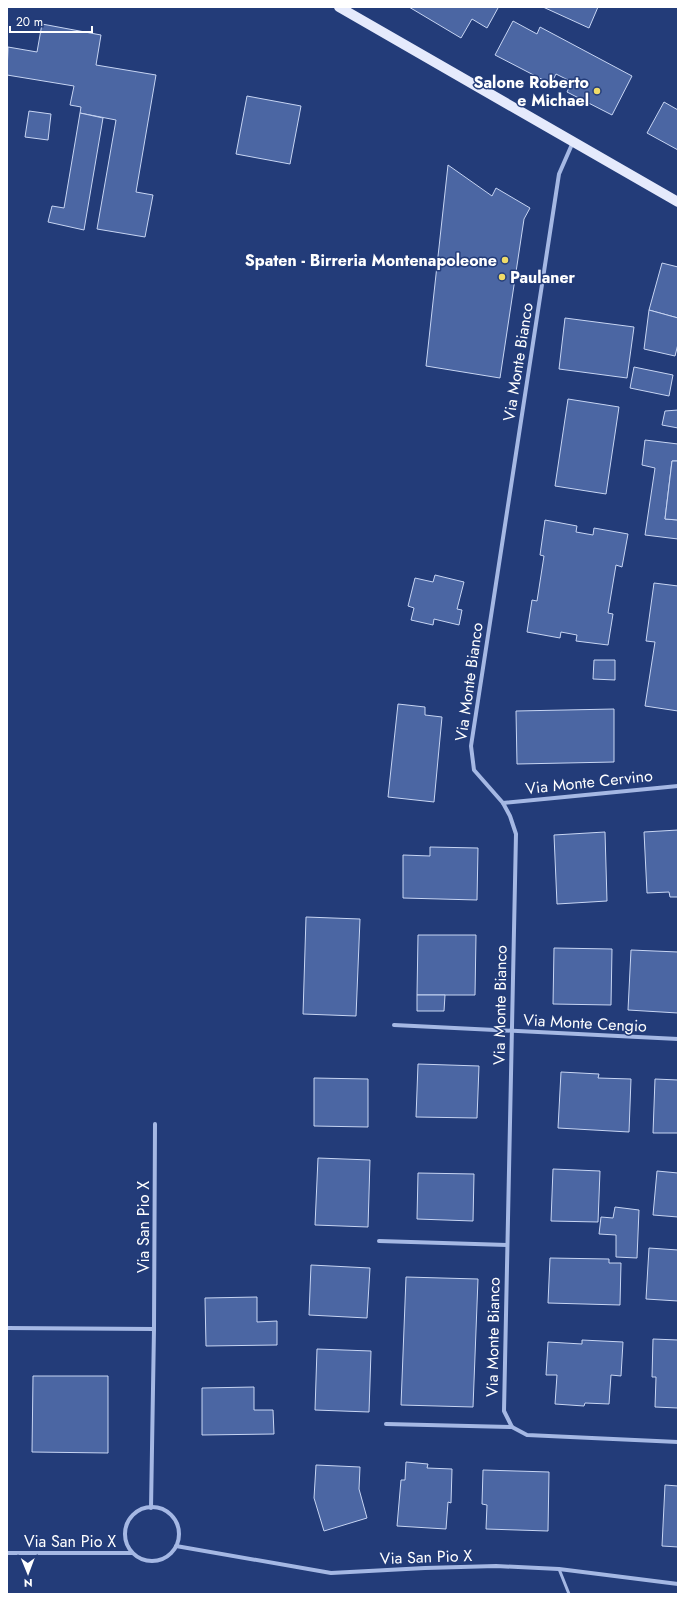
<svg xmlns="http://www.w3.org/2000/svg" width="685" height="1601" viewBox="0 0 685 1601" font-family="Jost,sans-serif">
	<rect width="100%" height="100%" fill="#233c79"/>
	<!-- building -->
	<g fill="#4b66a3" stroke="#c7d5f3">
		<path d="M409,7H497L498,8L487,28L472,19L461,38Z"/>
		<path d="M543,7H598L589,28Z"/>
		<path d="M513,21L537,34L540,27L632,76L612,115L567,92L572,82L556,74L551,84L495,55Z"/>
		<path d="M42,24L101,35L96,65L156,75L136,192L153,195L145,237L97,229L116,120L80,113L81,107L70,105L74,86L7,75L8,47L37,52Z"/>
		<path d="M247,96L301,106L290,164L236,154Z"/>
		<path d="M664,102L678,110V150L647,133Z"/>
		<path d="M29,111L51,114L48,140L25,137Z"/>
		<path d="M80,113L103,118L84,230L48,222L52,206L64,208Z"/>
		<path d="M448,165L492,196L496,188L530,208L524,219L500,378L426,366Z"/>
		<path d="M662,263L678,267V318L649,310Z"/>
		<path d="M649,310L678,318V344L675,356L644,349Z"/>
		<path d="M565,318L634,327L627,378L559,369Z"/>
		<path d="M634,367L673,375L669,396L630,388Z"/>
		<path d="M568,399L619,407L606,494L555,486Z"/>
		<path d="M678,410V428L662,425L665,411Z"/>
		<path d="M645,440L678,444V461H672L665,519L678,520V539L645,535L655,468L642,465Z"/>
		<path d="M672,461H678V520L665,519Z"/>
		<path d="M545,520L577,526L576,532L593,535L594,528L628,534L622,567L616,565L608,613L613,614L608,645L576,641L577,635L561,632L560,638L527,632L532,600L537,601L544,556L540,555Z"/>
		<path d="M435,575L464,582L457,609L462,610L459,625L434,619L433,625L411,620L414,608L408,606L415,578L433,582Z"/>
		<path d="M654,583L678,586V711L645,706L655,642L646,641Z"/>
		<path d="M594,660H615V680L593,679Z"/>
		<path d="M398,704L425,707V715L442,717L434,802L388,797Z"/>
		<path d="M614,709V762L517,764L516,711Z"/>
		<path d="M678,830V897H670L669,892L647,893L644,832Z"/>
		<path d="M605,832L607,901L557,904L554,835Z"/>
		<path d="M430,847L478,848L477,900L403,898V855L430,856Z"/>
		<path d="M306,917L360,919L356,1016L303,1014Z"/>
		<path d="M418,935H476L475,995H417Z"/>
		<path d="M554,948L612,949L611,1005L553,1004Z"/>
		<path d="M631,950L678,952V1013L628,1010Z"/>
		<path d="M417,995H445L444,1011H417Z"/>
		<path d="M418,1064L479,1066L477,1118L416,1117Z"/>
		<path d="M561,1072L599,1074L598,1078L631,1079L629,1132L558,1128Z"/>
		<path d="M314,1078L368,1079V1127L314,1126Z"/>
		<path d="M655,1079L678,1080V1133H653Z"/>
		<path d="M318,1158L370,1160L368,1227L315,1225Z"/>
		<path d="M553,1169L600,1171L598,1222L551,1221Z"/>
		<path d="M657,1171L678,1173V1217L653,1215Z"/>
		<path d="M418,1173L474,1174L473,1221L417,1219Z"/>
		<path d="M615,1207L639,1210L637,1258L616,1257V1235L599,1234L601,1217L613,1218Z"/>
		<path d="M649,1248L678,1250V1301L646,1299Z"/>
		<path d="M550,1258L609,1259V1263H621L620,1305L548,1303Z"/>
		<path d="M311,1265L370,1268L367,1318L309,1315Z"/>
		<path d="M406,1277L478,1279L473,1407L401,1405Z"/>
		<path d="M257,1297V1322L277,1321V1345L206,1346L205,1298Z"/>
		<path d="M653,1339L678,1340V1408L655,1407L656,1377H652Z"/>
		<path d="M582,1340L623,1342L621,1376L611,1375L609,1404L585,1403L584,1406L555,1404L557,1375H546L548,1342L582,1344Z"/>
		<path d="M317,1349L371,1351L369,1412L315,1410Z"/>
		<path d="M33,1376H108V1453L32,1452Z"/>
		<path d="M254,1387V1410H273L274,1434L202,1435V1388Z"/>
		<path d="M406,1462L428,1464L427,1468L452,1469L451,1503L448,1502L446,1529L397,1526L401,1480H405Z"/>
		<path d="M316,1465L360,1467L359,1489L367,1518L324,1531L314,1498Z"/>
		<path d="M483,1470L549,1472L548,1531L486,1529L487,1505L482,1504Z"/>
		<path d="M665,1485L678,1486V1547L662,1546Z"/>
	</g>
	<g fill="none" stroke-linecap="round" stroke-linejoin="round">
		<!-- lane -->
		<path stroke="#a5b8e4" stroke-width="3" d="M559,1569L569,1594"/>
		<!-- street -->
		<g stroke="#a5b8e4" stroke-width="4">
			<path d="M573,142L559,174L471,746L474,770L503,803L510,816L516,834L504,1411L512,1427L527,1435L678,1442"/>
			<path d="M503,803L678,786"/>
			<path d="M394,1025L678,1039"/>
			<path d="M379,1241L507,1245"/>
			<path d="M7,1328L154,1329"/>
			<path d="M386,1424L512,1427"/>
			<circle cx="152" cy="1534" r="27"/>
			<path d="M151,1508L154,1329L155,1124"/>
			<path d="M176,1546L331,1573L425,1568L496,1566L559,1569L678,1584"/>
			<path d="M7,1553H132"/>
		</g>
		<!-- primary -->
		<path stroke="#e5eafc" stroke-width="10" d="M339,7L678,202"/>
	</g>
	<!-- markers -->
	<g fill="#efdb68" stroke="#233c79" stroke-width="1.5">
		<circle cx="597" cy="91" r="4"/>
		<circle cx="505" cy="260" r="4"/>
		<circle cx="502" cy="277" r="4"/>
	</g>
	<g text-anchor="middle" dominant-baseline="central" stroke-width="3" stroke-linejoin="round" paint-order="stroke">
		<!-- poi labels -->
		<g font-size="16" font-weight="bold" fill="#fff" stroke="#233c79" text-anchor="end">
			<text x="589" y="82">Salone Roberto<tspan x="589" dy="18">e Michael</tspan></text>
			<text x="497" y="260">Spaten - Birreria Montenapoleone</text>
			<text x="510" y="277" text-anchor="start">Paulaner</text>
		</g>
		<!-- street labels -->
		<g font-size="16" fill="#fff" stroke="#233c79">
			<text transform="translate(518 362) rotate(-81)">Via Monte Bianco</text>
			<text transform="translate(469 682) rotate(-82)">Via Monte Bianco</text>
			<text transform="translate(589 782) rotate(-6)">Via Monte Cervino</text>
			<text transform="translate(500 1005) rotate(-89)">Via Monte Bianco</text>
			<text transform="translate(585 1023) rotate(3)">Via Monte Cengio</text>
			<text transform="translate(143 1227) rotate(-90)">Via San Pio X</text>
			<text transform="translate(493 1337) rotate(-89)">Via Monte Bianco</text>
			<text x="70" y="1541">Via San Pio X</text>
			<text transform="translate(426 1557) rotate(-2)">Via San Pio X</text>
		</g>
	</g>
	<!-- border -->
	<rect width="685" height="1601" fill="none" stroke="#ffffff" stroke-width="16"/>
	<!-- north arrow -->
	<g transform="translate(28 1573) rotate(179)" stroke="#233c79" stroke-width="3" paint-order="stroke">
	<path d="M0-3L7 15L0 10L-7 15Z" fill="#ffffff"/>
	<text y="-6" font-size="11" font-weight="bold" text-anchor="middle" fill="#ffffff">N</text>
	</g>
	<!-- scale -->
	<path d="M10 26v6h82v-6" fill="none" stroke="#ffffff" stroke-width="2"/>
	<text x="16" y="26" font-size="12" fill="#ffffff" stroke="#233c79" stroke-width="3" paint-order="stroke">20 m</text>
</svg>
